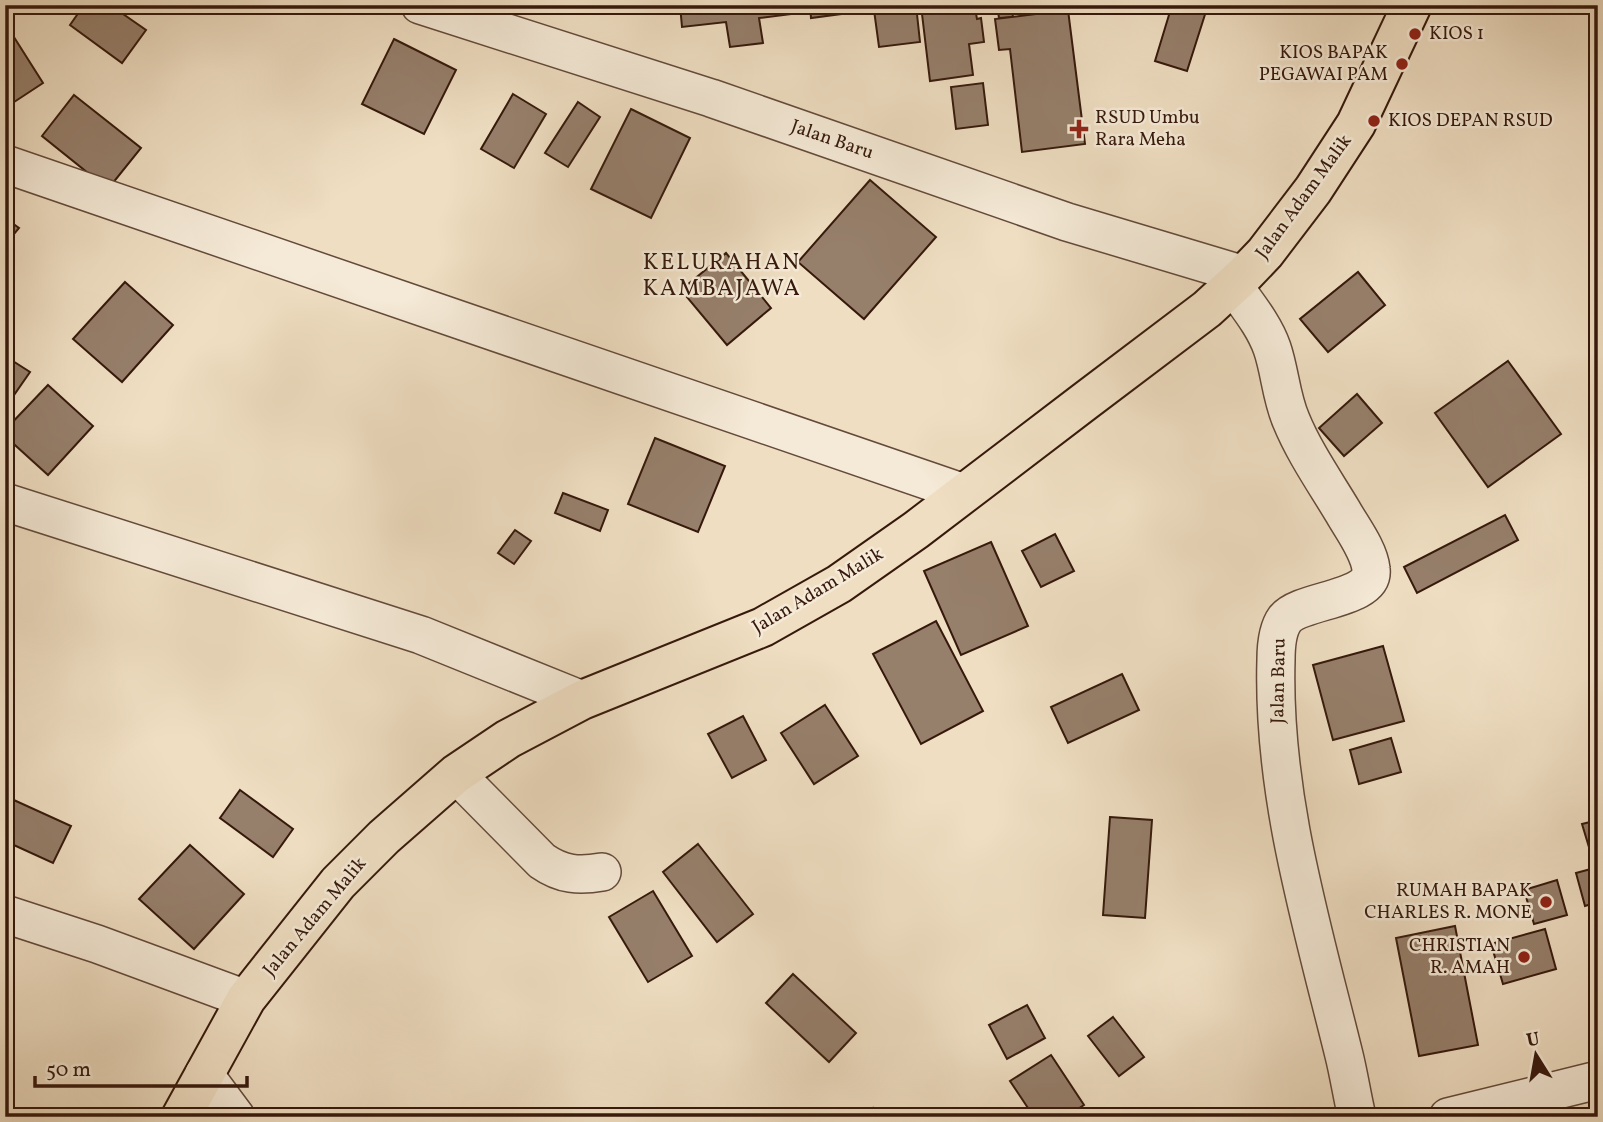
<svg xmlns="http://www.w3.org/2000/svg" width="1603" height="1122" viewBox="0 0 1603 1122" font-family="Vollkorn,serif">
	<rect width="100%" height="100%" fill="#efdec2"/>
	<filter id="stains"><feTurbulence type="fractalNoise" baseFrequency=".00286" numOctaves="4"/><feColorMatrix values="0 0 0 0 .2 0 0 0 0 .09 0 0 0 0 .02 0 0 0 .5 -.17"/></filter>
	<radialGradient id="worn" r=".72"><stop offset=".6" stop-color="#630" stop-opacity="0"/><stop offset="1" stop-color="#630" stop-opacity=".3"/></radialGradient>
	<!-- building -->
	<g fill="#967f6b" stroke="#36190c" stroke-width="2">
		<path d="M84,5H110L146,30L122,63L70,25Z"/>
		<path d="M680,5H799L800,13L759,18L763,43L730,47L726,22L682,27Z"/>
		<path d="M810,5H909L811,18Z"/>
		<path d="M916,5L920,42L879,47L874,10Z"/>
		<path d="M921,5H994L922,14Z"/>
		<path d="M997,5H1011L1013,17L999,18Z"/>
		<path d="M1024,5H1068V10L1025,15Z"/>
		<path d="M1172,5H1208L1187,71L1155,61Z"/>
		<path d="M975,8L977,19L981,18L984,42L969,44L973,75L930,81L922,14Z"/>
		<path d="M1068,10L1085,144L1022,152L1010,49L999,50L995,19Z"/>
		<path d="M12,34L43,83L5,108V38Z"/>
		<path d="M394,39L456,70L424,134L362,104Z"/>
		<path d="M983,83L988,125L956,129L951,87Z"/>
		<path d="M513,94L546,114L514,168L481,149Z"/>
		<path d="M74,95L141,148L108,189L42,136Z"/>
		<path d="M578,102L600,117L568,167L545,153Z"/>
		<path d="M631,109L690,138L651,218L591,189Z"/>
		<path d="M870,180L936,237L864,319L798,262Z"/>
		<path d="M5,218L19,228L5,245Z"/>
		<path d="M726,253L771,308L727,345L681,290Z"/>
		<path d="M1358,272L1385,305L1328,352L1300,319Z"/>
		<path d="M125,282L173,325L122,382L73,339Z"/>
		<path d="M5,356L30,372L5,408Z"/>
		<path d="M1508,361L1561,434L1488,487L1435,413Z"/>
		<path d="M48,385L93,426L48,475L5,436V430Z"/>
		<path d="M1357,394L1382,423L1344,456L1319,428Z"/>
		<path d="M655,438L725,466L698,532L628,504Z"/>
		<path d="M563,493L608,510L600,531L555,513Z"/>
		<path d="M1505,515L1518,540L1417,593L1404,567Z"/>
		<path d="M515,530L531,541L514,564L498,553Z"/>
		<path d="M1055,534L1074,571L1041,587L1022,551Z"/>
		<path d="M991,542L1028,626L961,655L924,571Z"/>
		<path d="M936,621L983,711L921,744L873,654Z"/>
		<path d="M1383,646L1404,721L1333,740L1313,665Z"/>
		<path d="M1122,674L1139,710L1068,743L1051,707Z"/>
		<path d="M825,705L858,756L814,784L781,733Z"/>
		<path d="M743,716L766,760L732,778L708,734Z"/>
		<path d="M1391,738L1401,772L1359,784L1350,750Z"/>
		<path d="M240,790L293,829L273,857L220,818Z"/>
		<path d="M5,796L71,826L53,863L5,841Z"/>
		<path d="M1110,817L1152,820L1145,918L1103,915Z"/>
		<path d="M1598,820V856L1592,857L1582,824Z"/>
		<path d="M698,844L753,914L717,942L663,872Z"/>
		<path d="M190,845L244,894L194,949L139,899Z"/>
		<path d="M1598,867V902L1585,906L1576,873Z"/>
		<path d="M1557,880L1567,915L1534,924L1524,890Z"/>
		<path d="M653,891L692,956L648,982L609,917Z"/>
		<path d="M1455,926L1478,1045L1419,1056L1396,938Z"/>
		<path d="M1545,929L1556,969L1503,984L1491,944Z"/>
		<path d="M793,974L856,1033L829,1062L766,1003Z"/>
		<path d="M1027,1005L1045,1038L1007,1059L989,1025Z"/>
		<path d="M1113,1017L1144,1057L1119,1076L1088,1036Z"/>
		<path d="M1051,1055L1084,1105L1065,1117H1034L1010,1081Z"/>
		<path d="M873,1108L879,1117H860Z"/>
	</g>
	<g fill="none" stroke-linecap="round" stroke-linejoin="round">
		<!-- minor casing -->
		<g stroke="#644a3a" stroke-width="40">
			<g id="minor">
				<path d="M420,5L711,98L1067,222L1244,275"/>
				<path d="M5,164L964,493"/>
				<path d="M1233,285C1247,305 1264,325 1272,348C1280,371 1281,397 1291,420C1304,452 1325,482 1343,512C1352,528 1369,550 1371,569C1375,600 1301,599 1285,619C1277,630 1276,647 1276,660C1272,795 1312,925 1344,1055C1349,1075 1352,1096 1357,1117"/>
				<path d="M5,502L421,635L582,700"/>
				<path d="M456,774L542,861C562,875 579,876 602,872"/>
				<path d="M5,914L97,944L246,999"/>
				<path d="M204,1074L236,1117"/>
				<path d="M1448,1117L1598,1080"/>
			</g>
		</g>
		<!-- highway casing -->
		<g stroke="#36190c" stroke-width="42">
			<path id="highway" d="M181,1117L246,999L338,883L384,837L456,774L508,739L582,700L763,627L839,584L916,530L1084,402L1207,309L1244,275L1265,253L1313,190L1356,124L1412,5"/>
		</g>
		<!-- minor -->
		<use href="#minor" stroke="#f5ead7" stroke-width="37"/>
		<!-- highway -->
		<use href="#highway" stroke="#efdec2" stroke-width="38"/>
	</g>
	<!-- markers -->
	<g fill="#8f2418" stroke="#f5ead7" stroke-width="2.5">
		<circle cx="1415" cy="34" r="7"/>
		<circle cx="1402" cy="64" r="7"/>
		<circle cx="1374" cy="121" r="7"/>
		<path d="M1075.5 118.5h7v7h7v7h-7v7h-7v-7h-7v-7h7z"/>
		<circle cx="1546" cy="902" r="7"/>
		<circle cx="1524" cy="957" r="7"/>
	</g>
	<g text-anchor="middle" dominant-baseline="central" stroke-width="5" stroke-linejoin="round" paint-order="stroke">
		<!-- poi labels -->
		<g font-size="19" fill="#36190c" stroke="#f5ead7" text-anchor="start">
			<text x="1429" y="34">KIOS 1</text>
			<text x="1388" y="53" text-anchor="end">KIOS BAPAK<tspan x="1388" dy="22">PEGAWAI PAM</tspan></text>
			<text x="1095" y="118">RSUD Umbu<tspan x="1095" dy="22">Rara Meha</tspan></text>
			<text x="1388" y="121">KIOS DEPAN RSUD</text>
			<text x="1532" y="891" text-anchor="end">RUMAH BAPAK<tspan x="1532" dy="22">CHARLES R. MONE</tspan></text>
			<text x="1510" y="946" text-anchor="end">CHRISTIAN<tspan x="1510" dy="22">R. AMAH</tspan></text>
		</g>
		<!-- street labels -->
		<g font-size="19" fill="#36190c" stroke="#f5ead7">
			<text transform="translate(832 140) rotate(19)">Jalan Baru</text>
			<text transform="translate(1304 197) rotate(-54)">Jalan Adam Malik</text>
			<text transform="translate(818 591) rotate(-31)">Jalan Adam Malik</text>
			<text transform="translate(1279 681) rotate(-89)">Jalan Baru</text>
			<text transform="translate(315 917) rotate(-50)">Jalan Adam Malik</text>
		</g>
		<!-- quarter labels -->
		<g font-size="23" letter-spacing="2" fill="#36190c" stroke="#f5ead7">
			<text x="722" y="263">KELURAHAN<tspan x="722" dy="26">KAMBAJAWA</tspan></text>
		</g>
	</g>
	<!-- margin -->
	<rect width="1603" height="1122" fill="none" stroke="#efdec2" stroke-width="28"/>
	<rect x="7" y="7" width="1589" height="1108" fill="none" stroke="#36190c" stroke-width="3.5"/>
	<rect x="14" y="14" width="1575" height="1094" fill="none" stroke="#36190c" stroke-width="2"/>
	<!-- north arrow -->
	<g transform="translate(1536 1055) rotate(349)" stroke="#f5ead7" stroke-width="5" paint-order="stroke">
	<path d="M0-5L12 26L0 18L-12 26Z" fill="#36190c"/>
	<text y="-10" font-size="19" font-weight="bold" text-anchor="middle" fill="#36190c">U</text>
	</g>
	<!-- scale -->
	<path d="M35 1076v10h212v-10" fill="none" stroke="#36190c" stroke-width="3.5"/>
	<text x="46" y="1076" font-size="21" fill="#36190c" stroke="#f5ead7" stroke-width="5" paint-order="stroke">50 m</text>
	<rect width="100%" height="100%" filter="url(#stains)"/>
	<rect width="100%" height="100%" fill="url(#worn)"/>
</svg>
